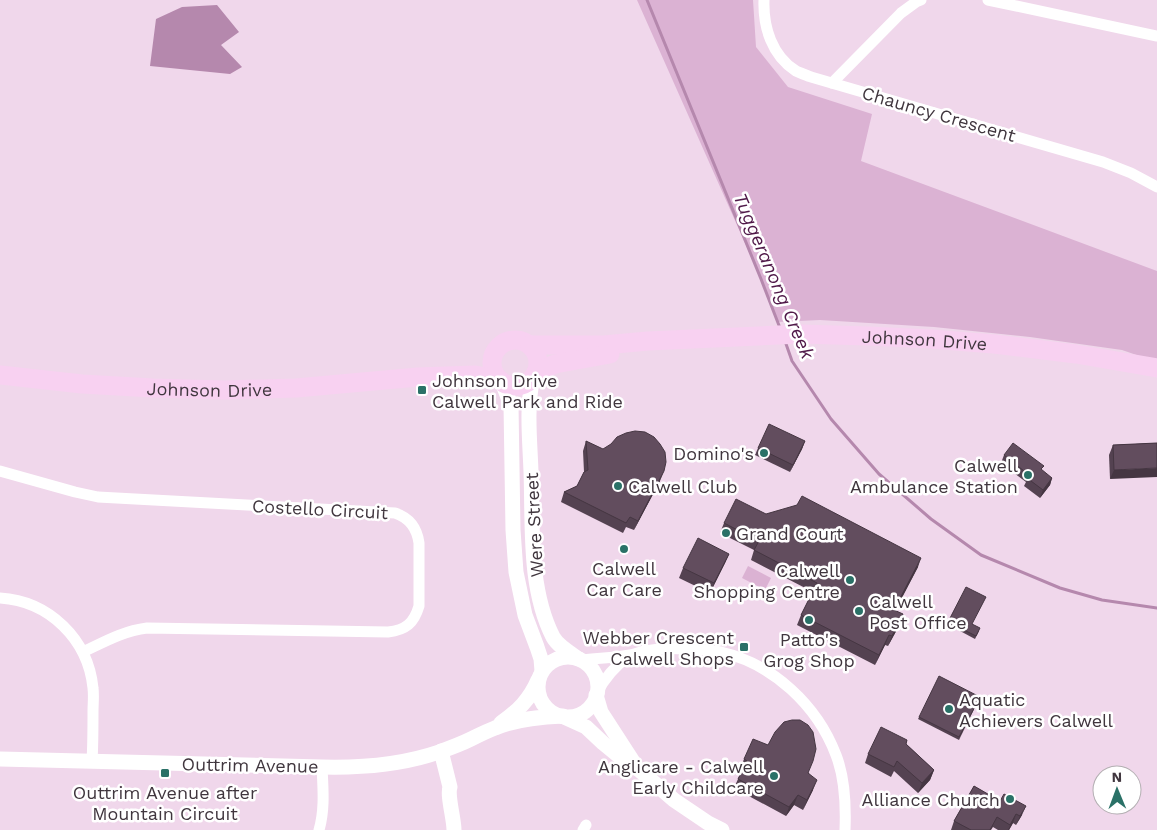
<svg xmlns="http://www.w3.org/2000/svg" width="1157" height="830" viewBox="0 0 1157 830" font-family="'Work Sans',sans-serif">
	<rect width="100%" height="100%" fill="#f0d7eb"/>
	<!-- green -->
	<g fill="#dbb2d3">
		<path d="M637,0H753L756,47L788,87L872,114L861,161L1157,271V362L1122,350L1030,337L934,327L820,320L777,322L761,279Z"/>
		<path d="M748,566L771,578L765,590L742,578Z"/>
	</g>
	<!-- water -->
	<path fill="#b588ad" d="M217,5L239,32L221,45L242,67L230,74L150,66L156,19L182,7Z"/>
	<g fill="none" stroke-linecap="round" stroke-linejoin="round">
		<!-- stream -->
		<g stroke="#b588ad" stroke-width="3">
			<path d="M647,0L761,279L780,328"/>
			<path d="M785,341L792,361L831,419L879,474L931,519L981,555L1060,588L1102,600L1157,608"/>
		</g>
		<!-- minor -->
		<g stroke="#fff" stroke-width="11">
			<path d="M764,0C763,27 772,56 796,71C800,73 806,75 811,77L1103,162L1131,173L1157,187"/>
			<path d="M988,0L1157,36"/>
			<path d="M832,83L901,13L916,2L921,0"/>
			<path d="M0,471L75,492L98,497L395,513C410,518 417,528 419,543V606C414,623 406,630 388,632L147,628C123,631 104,642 83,652"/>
			<path d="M0,598C49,601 88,639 93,688C94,696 93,704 93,711C93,728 93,745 92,761"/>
			<path d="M581,660C597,658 614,658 630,655C635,654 640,652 645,651C657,649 670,648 683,649C695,649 709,650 721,652C773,664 817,705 836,755C845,778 846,805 845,830"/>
			<path d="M597,693C605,677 615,666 629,656"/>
			<path d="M319,830C325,809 323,789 322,767"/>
			<path d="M583,830L586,825"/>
		</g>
		<!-- tertiary -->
		<g stroke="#fff" stroke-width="15">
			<path d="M533,377C526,408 530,441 531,472C533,525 528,588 553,637C558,646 570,653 579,659"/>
			<path d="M502,382L511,405L513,530L516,572L525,615L537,647L541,659L542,671"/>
			<circle cx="568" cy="687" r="30"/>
			<path d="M596,695L601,712L634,763"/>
			<path d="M564,717L586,727L603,743L620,757L637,768L674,800L708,823L722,830"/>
			<path d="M501,723C518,711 530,699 538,680"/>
			<path d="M441,751L450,787C447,795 454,819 454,830"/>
			<path d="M0,759L322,767C362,768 401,765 439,752C450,748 461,744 471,739C479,735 487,731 495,728C516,719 540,717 563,716"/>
		</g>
		<!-- primary -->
		<g stroke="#f8d1f1" stroke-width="19">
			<circle cx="515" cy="363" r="23"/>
			<path id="s1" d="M530,345H604L648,341L800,334L868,336L930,339L994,344L1076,354L1157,368"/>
			<path d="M536,372L555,364L610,354"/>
			<path id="s2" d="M0,375L82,384L153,388L224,390L296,388L418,377L475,375L500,380"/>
		</g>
	</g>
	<!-- wall -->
	<g fill="#544251">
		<path d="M586,441L660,481L634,530L626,527L623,533L561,502L564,492L577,486L584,472L583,451Z"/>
		<path d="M805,441L802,449L790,472L755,455L758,448Z"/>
		<path d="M1157,443L1110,479L1109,455L1113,445Z"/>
		<path d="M1004,455L1052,478L1050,485L1040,498L1024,486L1026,482L1001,463Z"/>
		<path d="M766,514L918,567L895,610L900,624L888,646L885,645L875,665L797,625L801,615L813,592L751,560L754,550L720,533L724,523Z"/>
		<path d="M729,554L725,563L710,593L679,578L683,568Z"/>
		<path d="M948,622L972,624L979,631L975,639L947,624Z"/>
		<path d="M980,697L959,740L918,719L919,717Z"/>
		<path d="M907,740L906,744L934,770L930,780L918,793L894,771L891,777L865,763L868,754Z"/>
		<path d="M768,745L809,773L813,790L803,810L794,805L786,816L734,788L742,770L740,769L744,759Z"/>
		<path d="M974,786L1022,815L1016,825L1013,823L1009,830H998L993,827L991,830H951L954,821Z"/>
	</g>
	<!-- shaded-wall -->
	<g fill="#453642">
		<path d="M805,441L802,449L790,472L793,465Z"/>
		<path d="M1157,468V477L1110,479L1114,470Z"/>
		<path d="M664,471L660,481L634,530L638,521Z"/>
		<path d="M1052,478L1050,485L1040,498L1043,490Z"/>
		<path d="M729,554L725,563L710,593L714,583Z"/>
		<path d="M921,558L918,567L891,619L894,610Z"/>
		<path d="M903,614L900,624L888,646L892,636Z"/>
		<path d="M889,635L885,645L875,665L879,655Z"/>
		<path d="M934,770L930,780L918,793L922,783Z"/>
		<path d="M817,780L813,790L803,810L807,800Z"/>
		<path d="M798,795L794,805L786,816L789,807Z"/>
		<path d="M1026,806L1022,815L1016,825L1020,816Z"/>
		<path d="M1016,814L1013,823L1009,830H1008Z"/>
	</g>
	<!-- building -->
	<g fill="#624d5e" stroke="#453642">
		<path d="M769,424L805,441L793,465L758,448Z"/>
		<path d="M635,431L645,432L654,437L660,444L665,452L666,462L664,471L638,521L630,517L626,523L564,492L577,486L584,472L588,470L586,441L603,449L611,444L617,437L626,433Z"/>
		<path d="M1013,443L1044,466L1041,469L1052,478L1043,490L1027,478L1029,475L1004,455Z"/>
		<path d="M1157,443V468L1114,470L1113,445Z"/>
		<path d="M802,496L921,558L894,610L903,614L892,636L889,635L879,655L801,615L817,583L754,550L759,541L724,523L736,499L766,514L797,505Z"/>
		<path d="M698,538L729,554L714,583L683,568Z"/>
		<path d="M966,587L986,597L972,624L980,628L976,636L948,622Z"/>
		<path d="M939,676L980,697L959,737L919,717Z"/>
		<path d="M792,720H800L808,725L813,732L816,749L813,761L808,773L817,780L807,800L798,795L789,807L738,779L747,761L744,759L753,739L768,745L775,732L784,722Z"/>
		<path d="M881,727L907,740L906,744L934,770L922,783L897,761L894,767L868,754Z"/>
		<path d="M974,786L1000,801L1004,794L1026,806L1020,816L1016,814L1010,825L997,817L990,830H971L954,821Z"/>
	</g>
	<!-- markers -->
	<g fill="#2a7167" stroke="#fff" stroke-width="2">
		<rect x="417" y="385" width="10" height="10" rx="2.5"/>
		<circle cx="764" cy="453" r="5"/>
		<circle cx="1028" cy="475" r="5"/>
		<circle cx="618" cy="486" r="5"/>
		<circle cx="726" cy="533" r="5"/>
		<circle cx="624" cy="549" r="5"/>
		<circle cx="850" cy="580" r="5"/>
		<circle cx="859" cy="611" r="5"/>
		<circle cx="809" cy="620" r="5"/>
		<rect x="739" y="642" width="10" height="10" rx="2.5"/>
		<circle cx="949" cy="709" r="5"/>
		<rect x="160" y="768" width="10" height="10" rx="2.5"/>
		<circle cx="774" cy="776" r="5"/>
		<circle cx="1010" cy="799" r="5"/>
	</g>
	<g text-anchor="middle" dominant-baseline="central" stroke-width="5" stroke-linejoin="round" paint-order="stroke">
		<!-- street labels -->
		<g font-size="18" fill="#40363e" stroke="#fff">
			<text transform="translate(939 114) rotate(16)">Chauncy Crescent</text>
			<text stroke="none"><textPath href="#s1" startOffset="395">Johnson Drive</textPath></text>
			<text stroke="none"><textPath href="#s2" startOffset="210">Johnson Drive</textPath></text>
			<text transform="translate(320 509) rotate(3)">Costello Circuit</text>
			<text transform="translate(534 525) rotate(-93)">Were Street</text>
			<text transform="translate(250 765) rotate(1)">Outtrim Avenue</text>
		</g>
		<!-- poi labels -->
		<g font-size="18" fill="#40363e" stroke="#fff" text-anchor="end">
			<text x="432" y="380" text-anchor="start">Johnson Drive<tspan x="432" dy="21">Calwell Park and Ride</tspan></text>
			<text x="754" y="453">Domino's</text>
			<text x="1018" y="465">Calwell<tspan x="1018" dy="21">Ambulance Station</tspan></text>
			<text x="628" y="486" text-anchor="start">Calwell Club</text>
			<text x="736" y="533" text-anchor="start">Grand Court</text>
			<text x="624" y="568" text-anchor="middle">Calwell<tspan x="624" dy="21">Car Care</tspan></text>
			<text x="840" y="570">Calwell<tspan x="840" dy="21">Shopping Centre</tspan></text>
			<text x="869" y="601" text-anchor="start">Calwell<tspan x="869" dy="21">Post Office</tspan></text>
			<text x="734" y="637">Webber Crescent<tspan x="734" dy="21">Calwell Shops</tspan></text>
			<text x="809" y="639" text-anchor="middle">Patto's<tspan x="809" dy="21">Grog Shop</tspan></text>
			<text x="959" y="699" text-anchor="start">Aquatic<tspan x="959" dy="21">Achievers Calwell</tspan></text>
			<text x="764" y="766">Anglicare - Calwell<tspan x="764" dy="21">Early Childcare</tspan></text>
			<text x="165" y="792" text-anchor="middle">Outtrim Avenue after<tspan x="165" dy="21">Mountain Circuit</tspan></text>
			<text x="1000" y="799">Alliance Church</text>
		</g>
		<!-- water labels -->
		<g font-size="19" font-style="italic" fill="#501949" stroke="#fff">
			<text transform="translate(774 276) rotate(67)">Tuggeranong Creek</text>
		</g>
	</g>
	<!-- north arrow -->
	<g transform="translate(1117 790) rotate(359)"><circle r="24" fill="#ffffff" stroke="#b3afb2"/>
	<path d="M0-4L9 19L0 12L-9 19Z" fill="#2a7167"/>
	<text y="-8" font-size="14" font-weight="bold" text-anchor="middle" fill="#40363e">N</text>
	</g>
</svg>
